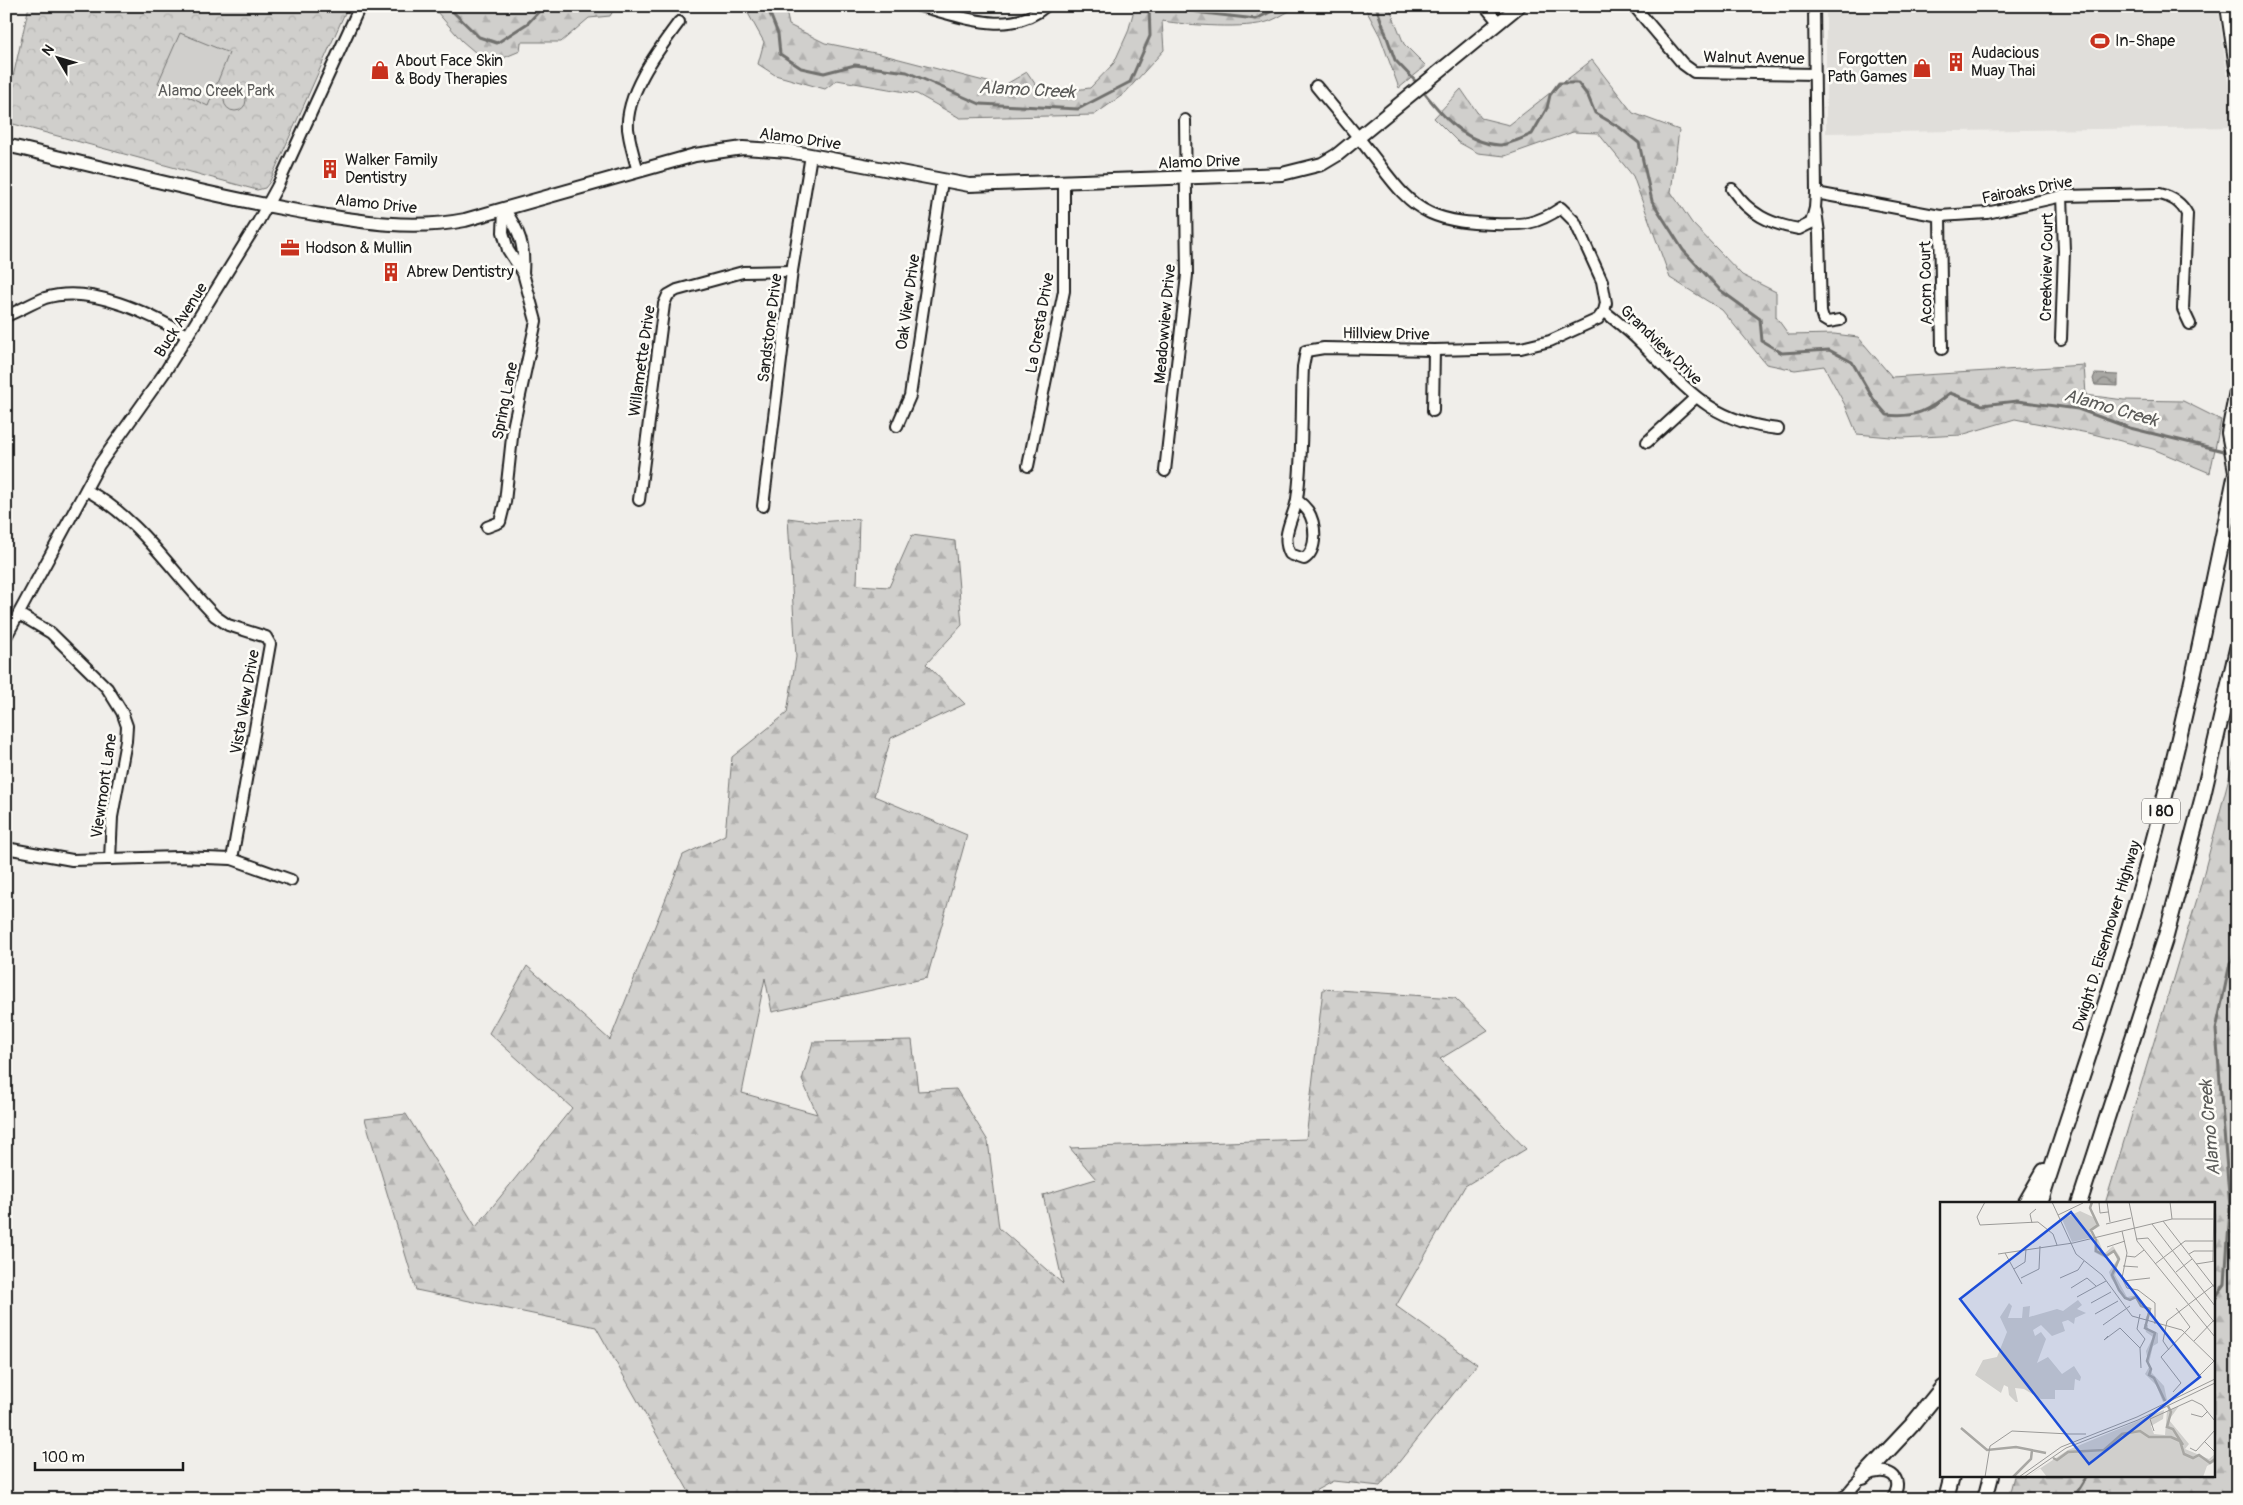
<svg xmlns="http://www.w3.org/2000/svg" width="2243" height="1505" viewBox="0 0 2243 1505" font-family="Pangolin,sans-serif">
	<defs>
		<pattern id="forest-firs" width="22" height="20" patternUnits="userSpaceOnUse" patternTransform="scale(1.25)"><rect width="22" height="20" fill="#d0cfcc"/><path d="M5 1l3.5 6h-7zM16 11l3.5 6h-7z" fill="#b2b1af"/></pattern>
		<pattern id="park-crowns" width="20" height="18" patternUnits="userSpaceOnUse" patternTransform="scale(1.25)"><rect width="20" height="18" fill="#d0cfcc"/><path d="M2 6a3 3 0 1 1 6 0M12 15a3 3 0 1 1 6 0" fill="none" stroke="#b2b1af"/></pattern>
		<pattern id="water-waves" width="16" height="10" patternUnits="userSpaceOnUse" patternTransform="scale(1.25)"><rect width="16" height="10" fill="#a8a7a3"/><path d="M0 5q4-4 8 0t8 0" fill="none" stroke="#888784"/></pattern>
	</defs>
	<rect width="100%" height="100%" fill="#f0eeea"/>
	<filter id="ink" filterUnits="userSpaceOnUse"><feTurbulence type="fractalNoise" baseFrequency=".02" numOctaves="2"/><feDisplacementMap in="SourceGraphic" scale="10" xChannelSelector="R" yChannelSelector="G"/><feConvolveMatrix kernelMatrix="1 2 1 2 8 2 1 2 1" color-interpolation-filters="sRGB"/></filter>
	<g filter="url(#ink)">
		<!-- built -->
		<path fill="#e0deda" d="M1826,6H2218L2234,127L1826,133Z"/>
		<!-- forest -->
		<g fill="url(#forest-firs)" stroke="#767674">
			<path d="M428,6H616L610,16L589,18L561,42H521L520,51L489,64L462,41L437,12Z"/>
			<path d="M744,6H785L789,25L825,43L880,54L1003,86L1027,72L1042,94L1090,88L1114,63L1128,32L1135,6H1298C1289,11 1280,17 1270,21C1246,30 1188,25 1162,21L1164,50L1124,94L1094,115L960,118L917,94L837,80L825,89L775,75L758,64L764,42Z"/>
			<path d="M1364,6H1389L1404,44L1426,66L1399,88L1380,36Z"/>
			<path d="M1592,60L1633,113L1679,130L1671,192L1692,223L1742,275L1776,292V317L1789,335L1834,334L1858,337L1892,377L2084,365L2086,395L2124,400L2183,401L2221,420L2210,473L2153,449L2093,434L2015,419L1961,435L1902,438L1857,434L1845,405L1824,366L1795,370L1766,364L1722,310L1670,278L1633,176L1598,133L1573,132L1505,156L1478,153L1458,142L1434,118L1461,89L1481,118L1509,125Z"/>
			<path d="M788,518L818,522L859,519L857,585L889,587L912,535L955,541L962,625L926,664L965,704L891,738L874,796L967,835L927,978L772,1012L765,978L742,1093L817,1114L802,1080L813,1042L912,1040L918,1091L956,1089L988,1141L999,1228L1063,1284L1043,1195L1096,1179L1070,1148L1306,1139L1323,989L1455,998L1488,1030L1440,1059L1526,1149L1465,1186L1396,1306L1477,1364L1380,1486L1333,1481L1300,1499H693L596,1327L416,1290L365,1119L406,1114L476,1227L572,1108L489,1033L527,966L610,1040L683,855L725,835L732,757L787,713L796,657Z"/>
			<path d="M2237,747V1499H2008L2014,1476H2214V1204H2105L2197,899Z"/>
		</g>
		<!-- park -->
		<path fill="url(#park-crowns)" stroke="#767674" d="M29,6H348L269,183L265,188L257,190L6,122V108Z"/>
		<!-- garden -->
		<g fill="#d0cfcc" stroke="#767674">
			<path d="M180,33L229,53L208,106L158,83Z"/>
			<circle cx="235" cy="100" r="11"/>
		</g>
		<!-- water -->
		<path fill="url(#water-waves)" stroke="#706f6d" d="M2095,374L2118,375V386L2095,385L2093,379Z"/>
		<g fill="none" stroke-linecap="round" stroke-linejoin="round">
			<!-- stream -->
			<g stroke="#706f6d" stroke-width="3">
				<path d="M447,6L479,37L497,43L528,23L544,6"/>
				<path d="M562,6L586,10L591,6"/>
				<path d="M767,6L778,34L780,54L801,68L824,73L855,65L907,72L980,104L1078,109L1130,82L1150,36L1149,6"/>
				<path d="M1166,6L1203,13L1256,19L1282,6"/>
				<path d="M1376,6L1395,60L1419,85"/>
				<path d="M1422,90C1442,115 1464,143 1499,145C1508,145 1522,138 1532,134L1547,108L1550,95L1559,83H1578L1588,96L1595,113L1619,127L1639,143L1652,201L1683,250L1720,290L1760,319L1762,341L1782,353L1829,350L1852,362L1874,400L1887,415C1914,418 1929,411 1950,393L1982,405L2017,401L2078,409L2130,428L2228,452"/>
				<path d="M2214,1299L2225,1284L2230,1208L2216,1030L2230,963L2237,955"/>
				<path d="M2073,1499L2087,1476"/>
			</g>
			<!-- minor casing -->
			<g stroke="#1c1c1c" stroke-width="14">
				<g id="minor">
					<path d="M919,6C961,16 1009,38 1046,6"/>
					<path d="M1485,6L1499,23"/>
					<path d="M1634,6L1683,64L1694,72L1814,74"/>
					<path d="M638,171C634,158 630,144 628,129C625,93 659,49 679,22"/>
					<path d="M1732,189C1749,214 1770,224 1799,229L1811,223L1815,208L1816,193L1814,6"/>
					<path d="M1816,193L1940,216L1987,213L2062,196L2160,194C2172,197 2181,202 2187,214L2183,309L2190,324"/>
					<path d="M504,209C520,231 525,246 523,273"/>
					<path d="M1816,211L1819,233L1821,312L1823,319L1828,322L1840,320"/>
					<path d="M1940,216L1942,349"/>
					<path d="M1604,311C1616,321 1628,330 1639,341C1686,387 1707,421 1778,429"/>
					<path d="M6,316C19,311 32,303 45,298C91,284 149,313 188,336"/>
					<path d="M2061,339L2064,251L2062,196"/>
					<path d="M1433,411L1434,350"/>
					<path d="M897,426L910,396L942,181"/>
					<path d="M1647,442L1695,398"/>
					<path d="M1028,466L1064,291V183"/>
					<path d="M1165,471L1187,275L1185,120"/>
					<path d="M86,490C140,518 173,574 215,616L228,625L266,637L270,644L232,859"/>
					<path d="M639,500L664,304L668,295L677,290L743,272L792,271"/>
					<path d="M1297,500C1301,503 1305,507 1308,511C1316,524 1318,550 1304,559L1290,554C1280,535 1294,518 1297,499C1303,459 1301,408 1303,367L1306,351L1324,348L1434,350L1521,348L1550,341L1598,319L1604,311L1606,303L1602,281L1575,222L1561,208C1536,225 1523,225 1493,224C1471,223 1450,222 1430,213C1403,201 1387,173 1369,151C1352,129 1334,108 1316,86"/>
					<path d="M763,506L792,271L811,155"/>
					<path d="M487,527L500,522L505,502L513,428L536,321L523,273L508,250L503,232L504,209"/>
					<path d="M19,614L51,633L107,688L122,712L127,726L126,741L112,817L110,859"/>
					<path d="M6,637L99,465L165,372L258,222L277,187L360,6"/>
					<path d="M6,848L72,860L179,857L232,859L291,880"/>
					<path d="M1843,1499C1849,1492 1857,1480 1865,1476C1886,1465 1907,1476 1892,1499"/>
				</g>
			</g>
			<!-- major casing -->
			<g stroke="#1c1c1c" stroke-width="16">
				<path id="major" d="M6,145C105,168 203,194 303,212C357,221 410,231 465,220L695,155L743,148L789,151L969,185L1282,174L1322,164L1337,155L1519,6"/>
			</g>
			<!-- highway casing -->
			<g stroke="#1c1c1c" stroke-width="18">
				<g id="highway">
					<path d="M2228,6L2237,67"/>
					<path d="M2236,471L2229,433L2237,391"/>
					<path d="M2025,1204L2044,1171"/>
					<path d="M2040,1204C2077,1088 2118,974 2149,857C2184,728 2210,598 2237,468"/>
					<path d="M2079,1204L2166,936L2202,800L2237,649"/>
					<path d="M1863,1477L1912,1425L1942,1388"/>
					<path d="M1946,1499L1952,1476"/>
					<path d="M1985,1499L1991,1476"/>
				</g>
			</g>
			<!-- minor -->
			<use href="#minor" stroke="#fdfcf7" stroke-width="10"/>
			<!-- major -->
			<use href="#major" stroke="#fdfcf7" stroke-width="12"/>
			<!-- highway -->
			<use href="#highway" stroke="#fdfcf7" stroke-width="14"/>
		</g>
	</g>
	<!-- icons -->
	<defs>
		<g id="stadium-bare" transform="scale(1.5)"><path d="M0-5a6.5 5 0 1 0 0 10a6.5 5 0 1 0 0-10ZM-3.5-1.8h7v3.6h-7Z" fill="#c8321e" stroke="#fdfcf7" stroke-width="2.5" paint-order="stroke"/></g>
		<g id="building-bare" transform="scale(1.5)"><path d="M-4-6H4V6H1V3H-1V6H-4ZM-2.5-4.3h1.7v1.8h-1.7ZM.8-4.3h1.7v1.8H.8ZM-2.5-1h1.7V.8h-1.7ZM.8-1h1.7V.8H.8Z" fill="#c8321e" stroke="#fdfcf7" stroke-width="2.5" paint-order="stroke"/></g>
		<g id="shop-bare" transform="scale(1.5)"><path d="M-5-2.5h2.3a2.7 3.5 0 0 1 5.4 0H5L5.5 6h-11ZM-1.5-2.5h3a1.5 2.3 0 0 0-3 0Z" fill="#c8321e" stroke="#fdfcf7" stroke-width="2.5" paint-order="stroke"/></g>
		<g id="office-bare" transform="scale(1.5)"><path d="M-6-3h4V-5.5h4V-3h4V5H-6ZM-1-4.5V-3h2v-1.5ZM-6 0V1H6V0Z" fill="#c8321e" stroke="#fdfcf7" stroke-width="2.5" paint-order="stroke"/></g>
	</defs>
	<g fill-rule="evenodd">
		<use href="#stadium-bare" x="2100" y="41"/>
		<use href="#building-bare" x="1956" y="62"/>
		<use href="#shop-bare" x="1922" y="68"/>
		<use href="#shop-bare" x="380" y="70"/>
		<use href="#building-bare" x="330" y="169"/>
		<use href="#office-bare" x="290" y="248"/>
		<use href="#building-bare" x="391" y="272"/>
	</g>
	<g text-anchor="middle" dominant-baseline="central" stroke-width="5" stroke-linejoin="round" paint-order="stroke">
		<!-- shield labels -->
		<rect fill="#fdfcf7" stroke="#605f5e" stroke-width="1" x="2142" y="798.5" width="38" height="25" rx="4"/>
		<g font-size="15" font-weight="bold" fill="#1c1c1c">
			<text x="2161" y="811">I 80</text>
		</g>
		<!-- poi labels -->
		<g font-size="16" fill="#1c1c1c" stroke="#fdfcf7" text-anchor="start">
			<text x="2115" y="41">In-Shape</text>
			<text x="1971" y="53">Audacious<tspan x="1971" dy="18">Muay Thai</tspan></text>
			<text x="1907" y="59" text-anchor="end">Forgotten<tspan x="1907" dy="18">Path Games</tspan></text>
			<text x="395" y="61">About Face Skin<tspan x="395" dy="18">&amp; Body Therapies</tspan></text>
			<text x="345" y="160">Walker Family<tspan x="345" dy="18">Dentistry</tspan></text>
			<text x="305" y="248">Hodson &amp; Mullin</text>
			<text x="406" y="272">Abrew Dentistry</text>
		</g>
		<!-- street labels -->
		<g font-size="16" fill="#1c1c1c" stroke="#fdfcf7">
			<text transform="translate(1754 58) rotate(1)">Walnut Avenue</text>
			<text transform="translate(800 139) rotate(8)">Alamo Drive</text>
			<text transform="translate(1199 162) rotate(-2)">Alamo Drive</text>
			<text transform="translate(2027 190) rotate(-11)">Fairoaks Drive</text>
			<text transform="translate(376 204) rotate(6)">Alamo Drive</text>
			<text transform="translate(2047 267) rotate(-89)">Creekview Court</text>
			<text transform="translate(1926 283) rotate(-91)">Acorn Court</text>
			<text transform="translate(908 302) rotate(-82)">Oak View Drive</text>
			<text transform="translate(181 320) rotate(-58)">Buck Avenue</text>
			<text transform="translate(1040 323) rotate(-80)">La Cresta Drive</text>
			<text transform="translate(1165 324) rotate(-85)">Meadowview Drive</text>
			<text transform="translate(770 328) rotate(-83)">Sandstone Drive</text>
			<text transform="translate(1386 334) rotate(1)">Hillview Drive</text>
			<text transform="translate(1661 345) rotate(44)">Grandview Drive</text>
			<text transform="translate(642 361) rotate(-82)">Willamette Drive</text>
			<text transform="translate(505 401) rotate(-79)">Spring Lane</text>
			<text transform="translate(245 702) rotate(-80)">Vista View Drive</text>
			<text transform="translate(104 786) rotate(-82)">Viewmont Lane</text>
			<text transform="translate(2107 936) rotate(-73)">Dwight D. Eisenhower Highway</text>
		</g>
		<!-- park labels -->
		<g font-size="16" fill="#5b5b5a" stroke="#fdfcf7">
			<text x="216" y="91">Alamo Creek Park</text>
		</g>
		<!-- water labels -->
		<g font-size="18" font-style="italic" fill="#5b5b59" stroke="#fdfcf7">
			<text transform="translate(1027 90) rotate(3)">Alamo Creek</text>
			<text transform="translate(2111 408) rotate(16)">Alamo Creek</text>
			<text transform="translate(2210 1128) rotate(-95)">Alamo Creek</text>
		</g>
	</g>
	<!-- overview -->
	<g transform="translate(1940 1202)">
		<rect width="275" height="275" fill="#f0eeea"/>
		<path d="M158,37L164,52L173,44L180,55L175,73L187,95L197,93L202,103L211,106L208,119L205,118L209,108L202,105L196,97H185L171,76L169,70L177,58L174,49L165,56L154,50L155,38ZM138,98L142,103L137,107L146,111L135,116L134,122L128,118L122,120L125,129L112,134L101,123L93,128L95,134L101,130L106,137L97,161L108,155L122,172L134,164L141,175L140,179L135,177L134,188H115V197H101L84,187L75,186L78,200H76L69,193L68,185L64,183L61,191L35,173L43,158L57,155L67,130L60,115L69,101L72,104L68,116H82L83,105L90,104L89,115L117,107L123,109ZM204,122L208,123V128L218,131V141L213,144L209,161L212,171L224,184L227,198L223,200L216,183L205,172L209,165L206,149L213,135L206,130ZM239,204L229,218L249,242L245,247L269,257L275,252V260L267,264L263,275H107L100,266L87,275L128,248L224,208L223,217L211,224L214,232L225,233L227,209Z" fill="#d0cfcc"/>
		<path d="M140,9L153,15L160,24L150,30L153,35L132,40L122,17Z" fill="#d0cfcc"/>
		<path fill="none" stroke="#a8a7a3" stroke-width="2.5" d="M152,0L150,6L158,23L151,28L156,38V49L166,54L174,49L179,57L172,73L179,88L185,96L190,98L196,95L201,104L210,107L205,126L215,131L207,159L211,167L209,173L214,176L225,199M228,204L231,210L227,225L233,227L243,243M21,226L47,248L76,245L106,251M113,256L117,258L128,250L164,248L182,232L200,229L209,235H231L240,239L244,252L253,256L259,253L270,261L275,257M73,275L91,257L92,248"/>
		<path fill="none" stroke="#9b9a98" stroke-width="1" d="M45,0L37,15L40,23L98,20L113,32L117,43M112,0L136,52L162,73L192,114L242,128L275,160M162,0L159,1L160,11L168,10M167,0L170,20M189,0L197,39L275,135M230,0L232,17M118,13L143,1M223,19L275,86M92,21L90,12L96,7M166,22L191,16M212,22L275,104M182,29L187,51L182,76L187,86L198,88L215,101V122M196,37L208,36L275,121M167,45L185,39M65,51L82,82M58,52L133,41L232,17H275M249,52L254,49H275M186,54L195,55L204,48M273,59L274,0M215,62L245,39H275M256,62L275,59M183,64L198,65M74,67L85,60L86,47M236,70L252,57M81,76L99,67L100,44M120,76L138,68L144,59M183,79L210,76M131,86L147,76L156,84M137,95L166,79M151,101L171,90M155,112L178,99M200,112L197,127L205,137L200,146L201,166M163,123L190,104M168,134L164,138L180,126L200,146M254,139L275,117M229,148L223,139L227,119L275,82M221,155L250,125L236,106M221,155L241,181L233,190M262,171L275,158M242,191L262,171M251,212L262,215L268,209M214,229L210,217L252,198L262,203L275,219M129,232H146M264,239L275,250M250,246L256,249L275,228M45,275L50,244L72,229L129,232M79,275L121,245L197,215L275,177M84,275L126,246L198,218L275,181"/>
		<path fill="#1d4ed8" fill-opacity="0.15" stroke="#1d4ed8" stroke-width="2.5" d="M131,10L260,175L149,262L20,97Z"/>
		<rect width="275" height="275" fill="none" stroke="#1c1c1c" stroke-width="2.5"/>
	</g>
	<!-- margin -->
	<rect width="2243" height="1505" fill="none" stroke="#fdfcf7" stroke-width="25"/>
	<rect x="12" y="12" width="2218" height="1480" fill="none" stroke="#1c1c1c" stroke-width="2" filter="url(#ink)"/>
	<!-- north arrow -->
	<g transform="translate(58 58) rotate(308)" stroke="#fdfcf7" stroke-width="4" paint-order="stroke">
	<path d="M0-4L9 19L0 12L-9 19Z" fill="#1c1c1c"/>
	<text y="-8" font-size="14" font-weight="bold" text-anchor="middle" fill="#1c1c1c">N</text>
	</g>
	<!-- scale -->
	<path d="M35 1462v8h148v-8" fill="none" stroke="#1c1c1c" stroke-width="2.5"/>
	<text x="42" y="1462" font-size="15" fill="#1c1c1c" stroke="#fdfcf7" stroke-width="4" paint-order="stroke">100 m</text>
</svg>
